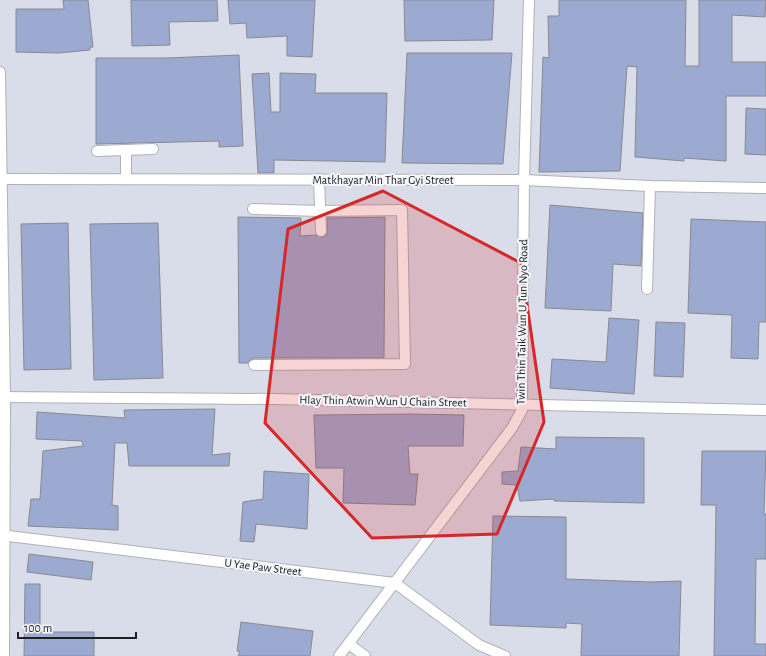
<svg xmlns="http://www.w3.org/2000/svg" width="766" height="656" viewBox="0 0 766 656" font-family="'Alegreya Sans',sans-serif">
	<rect width="100%" height="100%" fill="#e7e9ed"/>
	<!-- built -->
	<rect fill="#d9dde9" x="0" y="0" width="766" height="656"/>
	<!-- building -->
	<g fill="#9caad2" stroke="#888a8e">
		<path d="M63,0H88L93,47H90V50L59,53L16,52V9H64Z"/>
		<path d="M131,0H217L218,21L169,22L170,45L132,46Z"/>
		<path d="M228,0H315L312,57L287,56V36L247,38L246,23L230,24Z"/>
		<path d="M404,0H494L492,40L405,41Z"/>
		<path d="M559,0H686L685,66H699V0H766L765,17L732,15V62H766V96H726V161L684,158V161L635,157L637,67L627,66L620,171L539,172L543,57L549,58L548,16H559Z"/>
		<path d="M407,53H512L503,164L402,163Z"/>
		<path d="M239,55L243,146L219,147V141L96,144V58H167Z"/>
		<path d="M269,73L271,112H280V73L316,74L315,93H387L385,162L274,160V173H258L252,74Z"/>
		<path d="M746,108L766,109V155L745,154Z"/>
		<path d="M550,205L643,213L641,266L613,264L611,311L545,308Z"/>
		<path d="M238,217L301,218L300,236L316,235L321,237L325,236L327,234V218L385,217L384,358H254L250,360L248,363H239Z"/>
		<path d="M691,219L766,222V322H759L758,359L731,358L732,315L688,313Z"/>
		<path d="M68,223L71,369L24,370L21,224Z"/>
		<path d="M158,223L163,378L94,380L90,224Z"/>
		<path d="M609,318L639,320L634,394L550,388L552,359L606,362Z"/>
		<path d="M656,322L685,323L683,377L654,376Z"/>
		<path d="M215,409L212,455L230,453L229,466H129L127,443H115L112,505L118,506V530L28,526L31,499H40L43,451L83,446L82,441L36,439L37,412L125,418L124,410Z"/>
		<path d="M411,414L464,415L463,446H408L410,474H418L415,505L343,503L344,468H316L314,415Z"/>
		<path d="M556,437L644,438V503L554,501V499L520,501L517,485L502,484V472L518,471L521,447L556,449Z"/>
		<path d="M702,451H766L764,514H766V559H756L755,644H766V656H714L716,505H701Z"/>
		<path d="M264,471L309,474L307,529L256,524L254,542L240,541L243,502L263,499Z"/>
		<path d="M493,516L566,517V579L650,582L681,581L679,656H581L582,624L566,623V628L490,625Z"/>
		<path d="M29,554L93,562L91,580L27,572Z"/>
		<path d="M25,584H40V632H94V656H24Z"/>
		<path d="M241,622L313,631L310,656H238L240,652L237,651Z"/>
	</g>
	<g fill="none" stroke-linecap="round" stroke-linejoin="round">
		<!-- minor casing -->
		<g stroke="#b0b1b5" stroke-width="12">
			<g id="minor">
				<path d="M0,72L5,397L4,656"/>
				<path d="M126,150V179"/>
				<path d="M97,151L153,149"/>
				<path d="M0,179L524,180L650,186L766,188"/>
				<path d="M319,179L321,231"/>
				<path d="M253,209L320,211L402,210L405,364L254,365"/>
				<path d="M647,289L650,186"/>
				<path d="M0,397L272,399L766,410"/>
				<path d="M0,535L395,583L479,645L505,656"/>
				<path d="M349,644L365,656"/>
				<path d="M339,656L512,428L522,410L524,180L529,0"/>
			</g>
		</g>
		<!-- minor -->
		<use href="#minor" stroke="#fff" stroke-width="10"/>
	</g>
	<!-- marked area -->
	<path fill="#d62828" fill-opacity="0.2" stroke="#d62828" stroke-width="3" stroke-linejoin="round" d="M383,191L521,263L544,422L497,534L372,538L265,423L288,229Z"/>
	<g text-anchor="middle" dominant-baseline="central" stroke-width="4" stroke-linejoin="round" paint-order="stroke">
		<!-- street labels -->
		<g font-size="12" fill="#202022" stroke="#f5f6fb">
			<text x="383" y="180">Matkhayar Min Thar Gyi Street</text>
			<text transform="translate(522 322) rotate(-89)">Twin Thin Taik Wun U Tun Nyo Road</text>
			<text transform="translate(383 401) rotate(1)">Hlay Thin Atwin Wun U Chain Street</text>
			<text transform="translate(263 567) rotate(7)">U Yae Paw Street</text>
		</g>
	</g>
	<!-- scale -->
	<path d="M18 632v6h118v-6" fill="none" stroke="#202022" stroke-width="2"/>
	<text x="24" y="632" font-size="12" fill="#202022" stroke="#f5f6fb" stroke-width="3" paint-order="stroke">100 m</text>
</svg>
